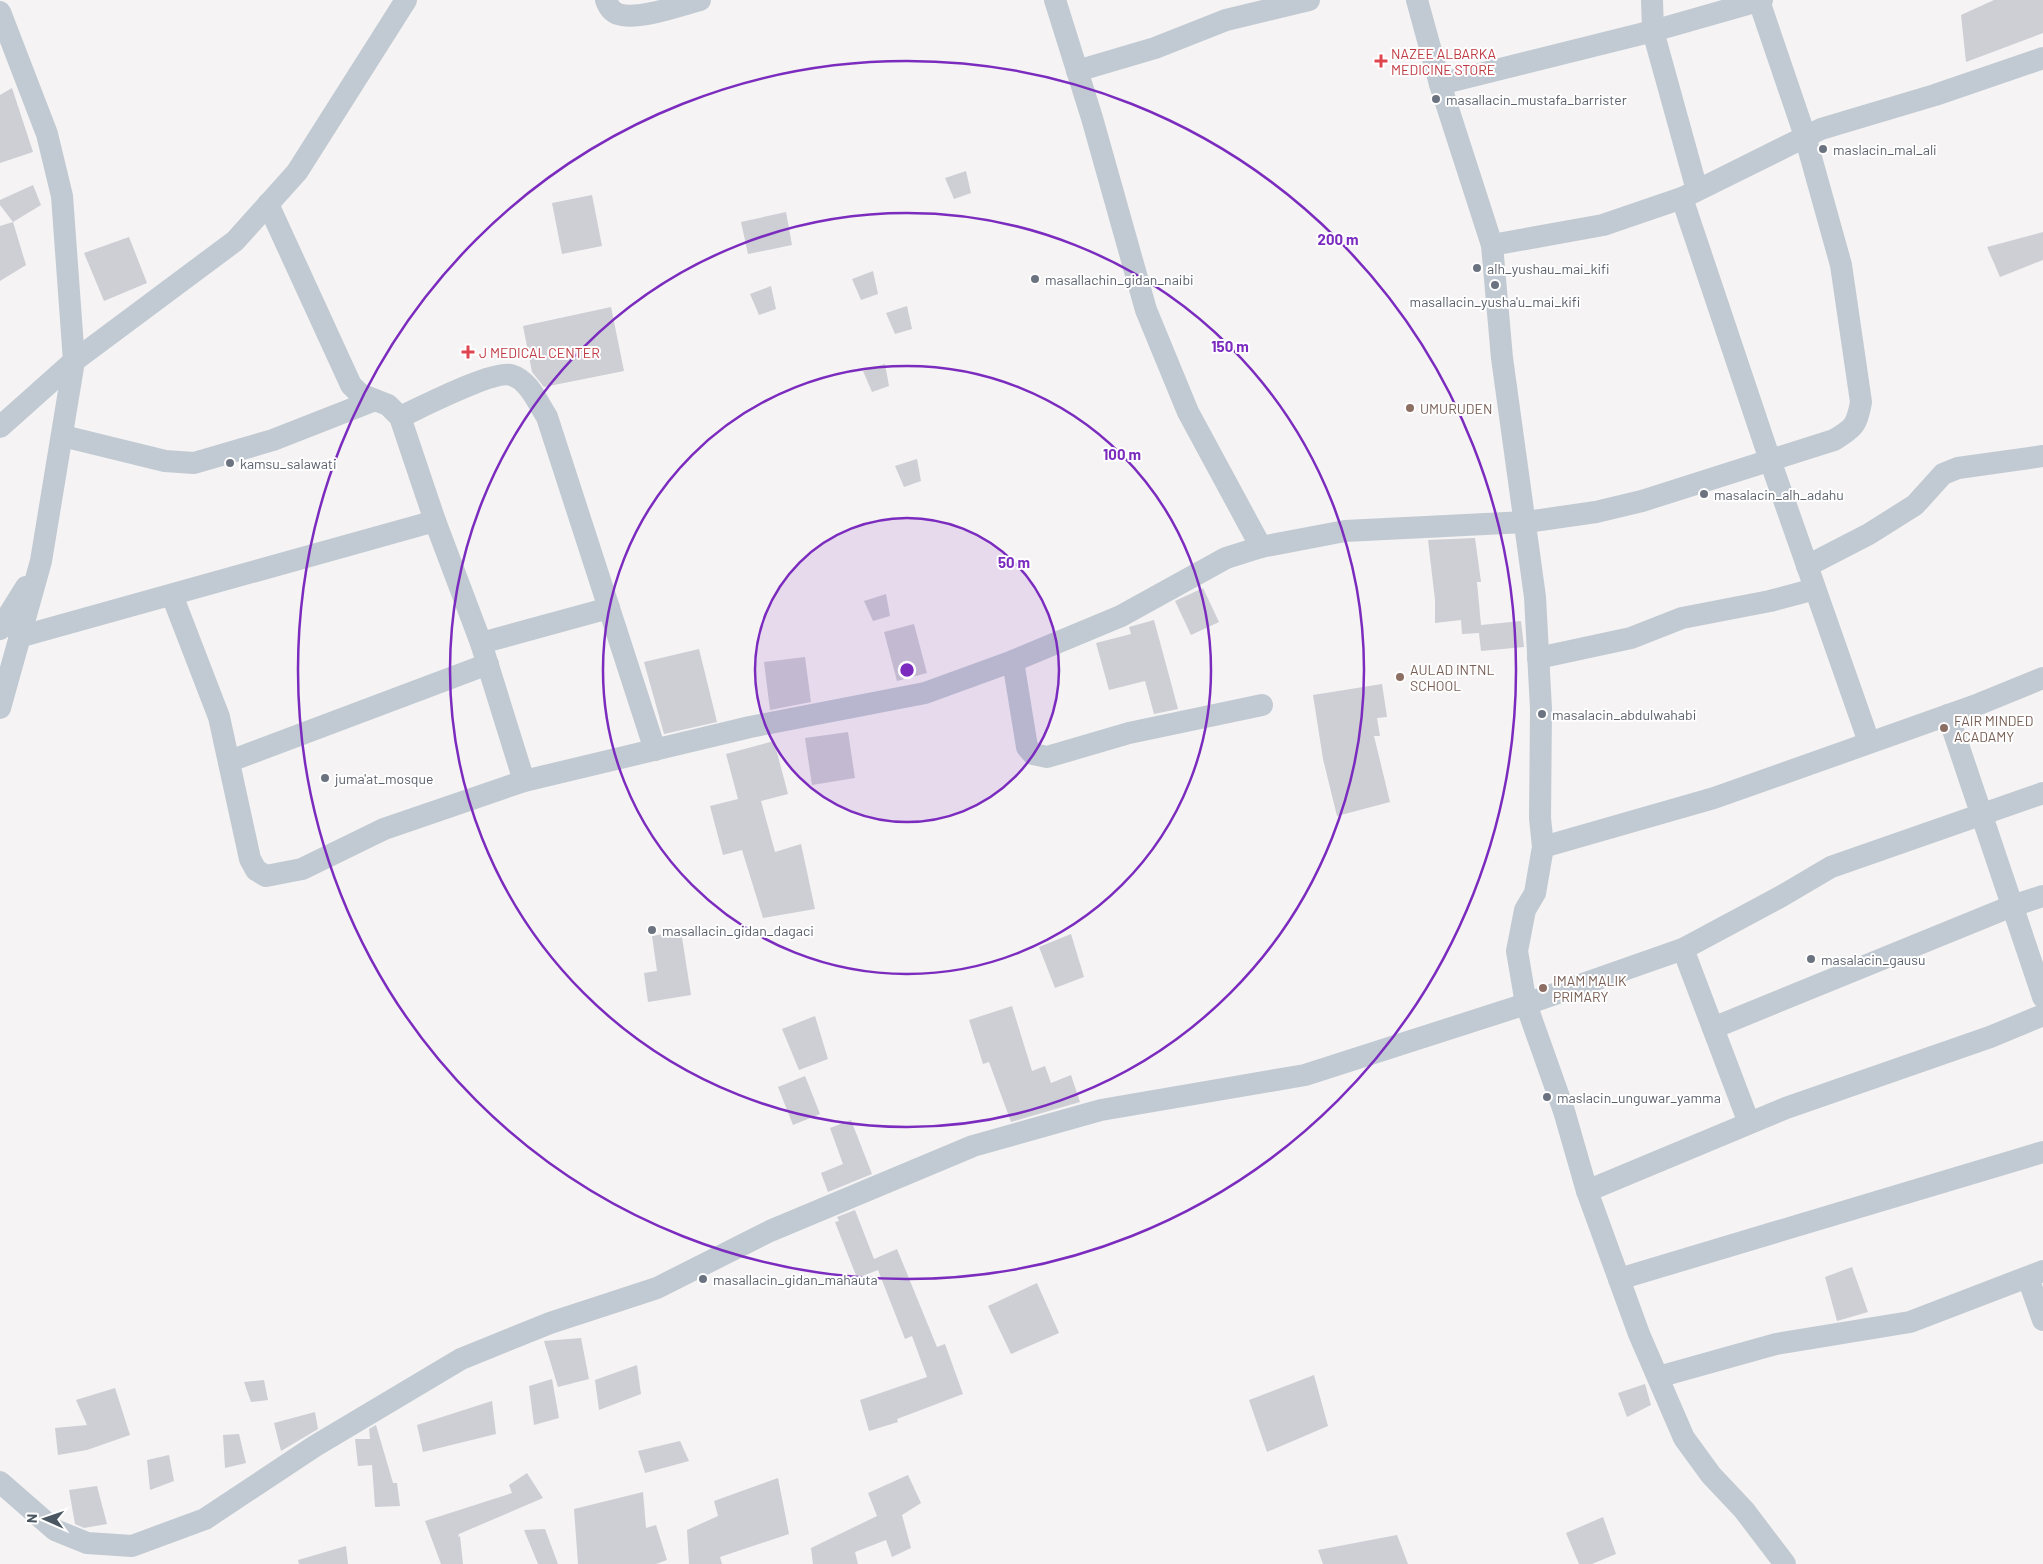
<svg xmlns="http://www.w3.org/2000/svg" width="2043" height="1564" viewBox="0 0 2043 1564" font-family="Barlow,sans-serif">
	<rect width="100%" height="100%" fill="#f5f3f3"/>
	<!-- building -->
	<g fill="#cdcfd5">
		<path d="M1994,0H2043V33L1966,62L1961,15Z"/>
		<path d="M12,88L33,152L0,163V95Z"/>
		<path d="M966,171L971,193L954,199L945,178Z"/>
		<path d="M33,185L41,205L13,222L0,205V200Z"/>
		<path d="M592,195L602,246L562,254L552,203Z"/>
		<path d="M786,212L792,245L748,254L741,222Z"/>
		<path d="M13,222L26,265L0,281V226Z"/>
		<path d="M2043,232V260L2000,277L1987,247Z"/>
		<path d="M129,237L147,283L104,301L84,253Z"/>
		<path d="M873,271L878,294L861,300L852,279Z"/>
		<path d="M771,286L776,309L759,315L750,294Z"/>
		<path d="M907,306L912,329L895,334L886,313Z"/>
		<path d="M611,307L624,371L544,387L532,372L523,326Z"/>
		<path d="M885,364L889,386L872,392L863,371Z"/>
		<path d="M917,459L921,481L904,487L895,466Z"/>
		<path d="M1475,538L1481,582H1477L1481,625L1521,621L1524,647L1481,651L1479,633L1462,634L1461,620L1435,623V600L1428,540Z"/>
		<path d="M1203,588L1219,622L1191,635L1175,601Z"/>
		<path d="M886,594L890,616L873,621L864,601Z"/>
		<path d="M1154,620L1178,709L1154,714L1145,681L1109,690L1096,643L1131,634L1129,627Z"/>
		<path d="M914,624L927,673L897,681L884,632Z"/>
		<path d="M699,649L717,722L664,734L644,662Z"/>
		<path d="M805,657L811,702L770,710L764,662Z"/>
		<path d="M1382,684L1387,717L1377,718L1380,736H1374L1390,802L1337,816L1323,759L1313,695Z"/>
		<path d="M848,732L855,778L812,785L805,738Z"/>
		<path d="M774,741L788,794L761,801L775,852L801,844L815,909L763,918L742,850L723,855L710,806L738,799L726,754Z"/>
		<path d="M681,931L691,995L648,1002L644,973L657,971L652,936Z"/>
		<path d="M1071,934L1084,977L1055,988L1039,947Z"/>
		<path d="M1012,1006L1032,1071L1045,1066L1051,1083L1071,1075L1080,1102L1011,1122L989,1062L983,1064L969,1020Z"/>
		<path d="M815,1016L828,1059L799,1070L782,1029Z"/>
		<path d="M805,1076L820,1114L793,1125L778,1087Z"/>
		<path d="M851,1120L872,1174L828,1192L821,1173L843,1164L830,1128Z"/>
		<path d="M855,1210L874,1259L897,1249L937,1347L945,1344L963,1394L897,1419L898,1422L869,1431L860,1400L927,1377L912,1336L905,1339L878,1270L857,1278L835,1222L839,1221L837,1217Z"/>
		<path d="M1852,1267L1868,1312L1837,1321L1825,1277Z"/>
		<path d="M1037,1283L1059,1333L1011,1354L988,1306Z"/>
		<path d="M581,1338L589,1379L558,1387L544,1341Z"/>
		<path d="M637,1365L641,1394L599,1410L595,1380Z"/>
		<path d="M1314,1375L1328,1426L1267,1452L1249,1400Z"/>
		<path d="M552,1379L559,1418L534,1425L529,1386Z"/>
		<path d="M264,1380L268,1400L251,1402L244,1382Z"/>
		<path d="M1645,1384L1651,1405L1627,1417L1618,1393Z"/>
		<path d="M115,1388L130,1435L87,1450L58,1455L55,1428L87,1425L76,1400Z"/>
		<path d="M492,1401L496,1434L423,1452L417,1425Z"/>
		<path d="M315,1412L318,1429L281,1451L274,1423Z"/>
		<path d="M376,1425L393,1483H397L400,1506L375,1507L372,1465L358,1466L355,1439H370L369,1429Z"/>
		<path d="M239,1434L246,1463L225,1468L223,1435Z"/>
		<path d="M680,1441L689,1461L645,1473L638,1451Z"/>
		<path d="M169,1455L174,1481L150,1490L147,1460Z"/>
		<path d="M527,1473L543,1498L459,1534L458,1537L460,1536L463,1564H441L425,1521L512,1493L509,1485Z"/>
		<path d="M908,1475L921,1503L902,1515L911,1548L892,1557L886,1540L855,1552L858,1564H813L811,1548L877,1516L868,1493Z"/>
		<path d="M778,1478L789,1534L720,1557L722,1564H689L687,1530L718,1516L714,1501Z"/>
		<path d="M97,1486L107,1524L84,1528L75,1524L69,1490Z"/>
		<path d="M643,1492L646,1528L656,1525L667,1560L656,1564H578L574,1509Z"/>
		<path d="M1603,1517L1616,1554L1592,1564H1579L1566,1533Z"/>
		<path d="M545,1529L558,1564H538L524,1530Z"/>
		<path d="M1397,1535L1408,1564H1323L1318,1550Z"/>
		<path d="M346,1546L348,1564H299L298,1560Z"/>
	</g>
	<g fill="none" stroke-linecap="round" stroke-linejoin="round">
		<!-- street -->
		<g stroke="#c1cad2" stroke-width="22">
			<path d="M606,0C608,6 612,12 618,14C637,21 681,5 700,0"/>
			<path d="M1055,0L1092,118L1146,310L1188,412L1261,547"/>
			<path d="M1417,0L1440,84L1492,245L1502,358L1535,597L1541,709L1540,818L1543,847L1535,893L1525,910L1517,951L1526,1004L1564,1111L1587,1191L1639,1334L1684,1438L1711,1475L1744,1510L1785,1564"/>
			<path d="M1652,0L1653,31L1697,190"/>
			<path d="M0,12L47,134L62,196L74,361L0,427"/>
			<path d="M1077,71L1155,48L1226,20L1309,0"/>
			<path d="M1440,84L1653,31L1762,0"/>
			<path d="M1682,198L1770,460L1869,742"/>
			<path d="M268,204L351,385L360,394L388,405L400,417L435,521L481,643L524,781"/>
			<path d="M1492,245L1603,225L1682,198L1821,129L1935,95L2043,58"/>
			<path d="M400,417C420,408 493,370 511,375C529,380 538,403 547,417L655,750"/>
			<path d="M63,436L165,461L194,463L273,440L375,400"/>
			<path d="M1807,566L1869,534L1915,505L1943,474L1958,468L2043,456"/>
			<path d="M172,595L219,717L250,859L256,870L266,876L302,869L384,829L524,781L750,727L925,693L1013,661L1121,616L1226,558L1261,547L1345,531L1526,522L1596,512L1642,501L1834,440C1854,428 1857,425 1861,402L1841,265L1805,136L1759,1"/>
			<path d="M0,629L26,587"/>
			<path d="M19,637L435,521"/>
			<path d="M481,643L609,608"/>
			<path d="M1538,658L1631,638L1682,618L1770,601L1815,589"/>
			<path d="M1013,661L1027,747L1033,754L1047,757L1129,733L1262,705"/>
			<path d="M0,708L41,561L74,361L235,241L297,172L406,0"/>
			<path d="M1948,715L2043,997"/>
			<path d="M230,761L488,664"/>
			<path d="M1543,847L1714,798L1979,704L2043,678"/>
			<path d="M1683,949L1749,1123"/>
			<path d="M1713,1028L2012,906L2043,896"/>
			<path d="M1587,1191L1786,1108L1990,1037L2043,1015"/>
			<path d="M2028,1278L2043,1320"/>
			<path d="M1619,1279L2043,1152"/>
			<path d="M1658,1377L1776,1344L1910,1322L2043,1271"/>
			<path d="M0,1482L55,1530L87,1543L132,1546L205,1519L315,1446L461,1359L550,1323L657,1288L770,1231L973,1146L1101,1110L1305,1075L1526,1004L1683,949L1780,897L1831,867L2043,793"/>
		</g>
	</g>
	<!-- distance rings -->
	<circle cx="907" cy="670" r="152" fill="#7b2cbf" fill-opacity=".12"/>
	<g fill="none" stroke="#7b2cbf" stroke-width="2.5">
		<circle cx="907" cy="670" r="152"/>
		<circle cx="907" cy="670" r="304"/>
		<circle cx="907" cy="670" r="457"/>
		<circle cx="907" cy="670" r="609"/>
	</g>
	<!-- markers -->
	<g fill="#e0444e" stroke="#fff" stroke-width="2">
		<path d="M1378.5 53.5h5v5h5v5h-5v5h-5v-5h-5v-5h5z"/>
		<path d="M465.5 344.5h5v5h5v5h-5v5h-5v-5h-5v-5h5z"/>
	</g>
	<g fill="#6b7280" stroke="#fff" stroke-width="2">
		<circle cx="1436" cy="99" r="5"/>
		<circle cx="1823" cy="149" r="5"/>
		<circle cx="1477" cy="268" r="5"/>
		<circle cx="1035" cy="279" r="5"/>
		<circle cx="1495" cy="285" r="5"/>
		<circle cx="230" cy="463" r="5"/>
		<circle cx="1704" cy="494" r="5"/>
		<circle cx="1542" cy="714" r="5"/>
		<circle cx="325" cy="778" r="5"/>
		<circle cx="652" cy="930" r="5"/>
		<circle cx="1811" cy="959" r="5"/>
		<circle cx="1547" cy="1097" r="5"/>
		<circle cx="703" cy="1279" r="5"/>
	</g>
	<g fill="#8d6e63" stroke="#fff" stroke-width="2">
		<circle cx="1410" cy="408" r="5"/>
		<circle cx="1400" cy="677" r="5"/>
		<circle cx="1944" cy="728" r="5"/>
		<circle cx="1543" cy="988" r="5"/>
	</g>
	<g text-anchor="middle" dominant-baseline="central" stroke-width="4" stroke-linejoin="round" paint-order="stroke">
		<!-- health labels -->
		<g font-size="14" fill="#be3a42" stroke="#fff" text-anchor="start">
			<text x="1391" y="53">NAZEE ALBARKA<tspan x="1391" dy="16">MEDICINE STORE</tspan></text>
			<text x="479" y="352">J MEDICAL CENTER</text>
		</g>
		<!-- worship labels -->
		<g font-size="14" fill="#5b616d" stroke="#fff" text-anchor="start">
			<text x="1446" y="99">masallacin_mustafa_barrister</text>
			<text x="1833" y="149">maslacin_mal_ali</text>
			<text x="1487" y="268">alh_yushau_mai_kifi</text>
			<text x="1045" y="279">masallachin_gidan_naibi</text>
			<text x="1495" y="301" text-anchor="middle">masallacin_yusha'u_mai_kifi</text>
			<text x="240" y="463">kamsu_salawati</text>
			<text x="1714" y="494">masalacin_alh_adahu</text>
			<text x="1552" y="714">masalacin_abdulwahabi</text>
			<text x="335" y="778">juma'at_mosque</text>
			<text x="662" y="930">masallacin_gidan_dagaci</text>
			<text x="1821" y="959">masalacin_gausu</text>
			<text x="1557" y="1097">maslacin_unguwar_yamma</text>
			<text x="713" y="1279">masallacin_gidan_mahauta</text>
		</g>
		<!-- education labels -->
		<g font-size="14" fill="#785e54" stroke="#fff" text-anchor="start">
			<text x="1420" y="408">UMURUDEN</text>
			<text x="1410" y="669">AULAD INTNL<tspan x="1410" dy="16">SCHOOL</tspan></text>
			<text x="1954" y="720">FAIR MINDED<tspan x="1954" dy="16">ACADAMY</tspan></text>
			<text x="1553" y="980">IMAM MALIK<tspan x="1553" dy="16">PRIMARY</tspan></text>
		</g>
	</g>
	<circle cx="907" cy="670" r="8" fill="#7b2cbf" stroke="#fff" stroke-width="2.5"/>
	<g font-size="15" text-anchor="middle" font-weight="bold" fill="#7b2cbf" stroke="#fff" stroke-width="4" stroke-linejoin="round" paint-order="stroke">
		<text x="1338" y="245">200 m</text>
		<text x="1230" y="352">150 m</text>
		<text x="1122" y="460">100 m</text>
		<text x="1014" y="568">50 m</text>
	</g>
	<!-- north arrow -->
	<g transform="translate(45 1519) rotate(272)" stroke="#ffffff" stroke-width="4" paint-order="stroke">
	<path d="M0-4L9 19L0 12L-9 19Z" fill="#4a5661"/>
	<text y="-8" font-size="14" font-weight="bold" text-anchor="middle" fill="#4a5661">N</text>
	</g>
</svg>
